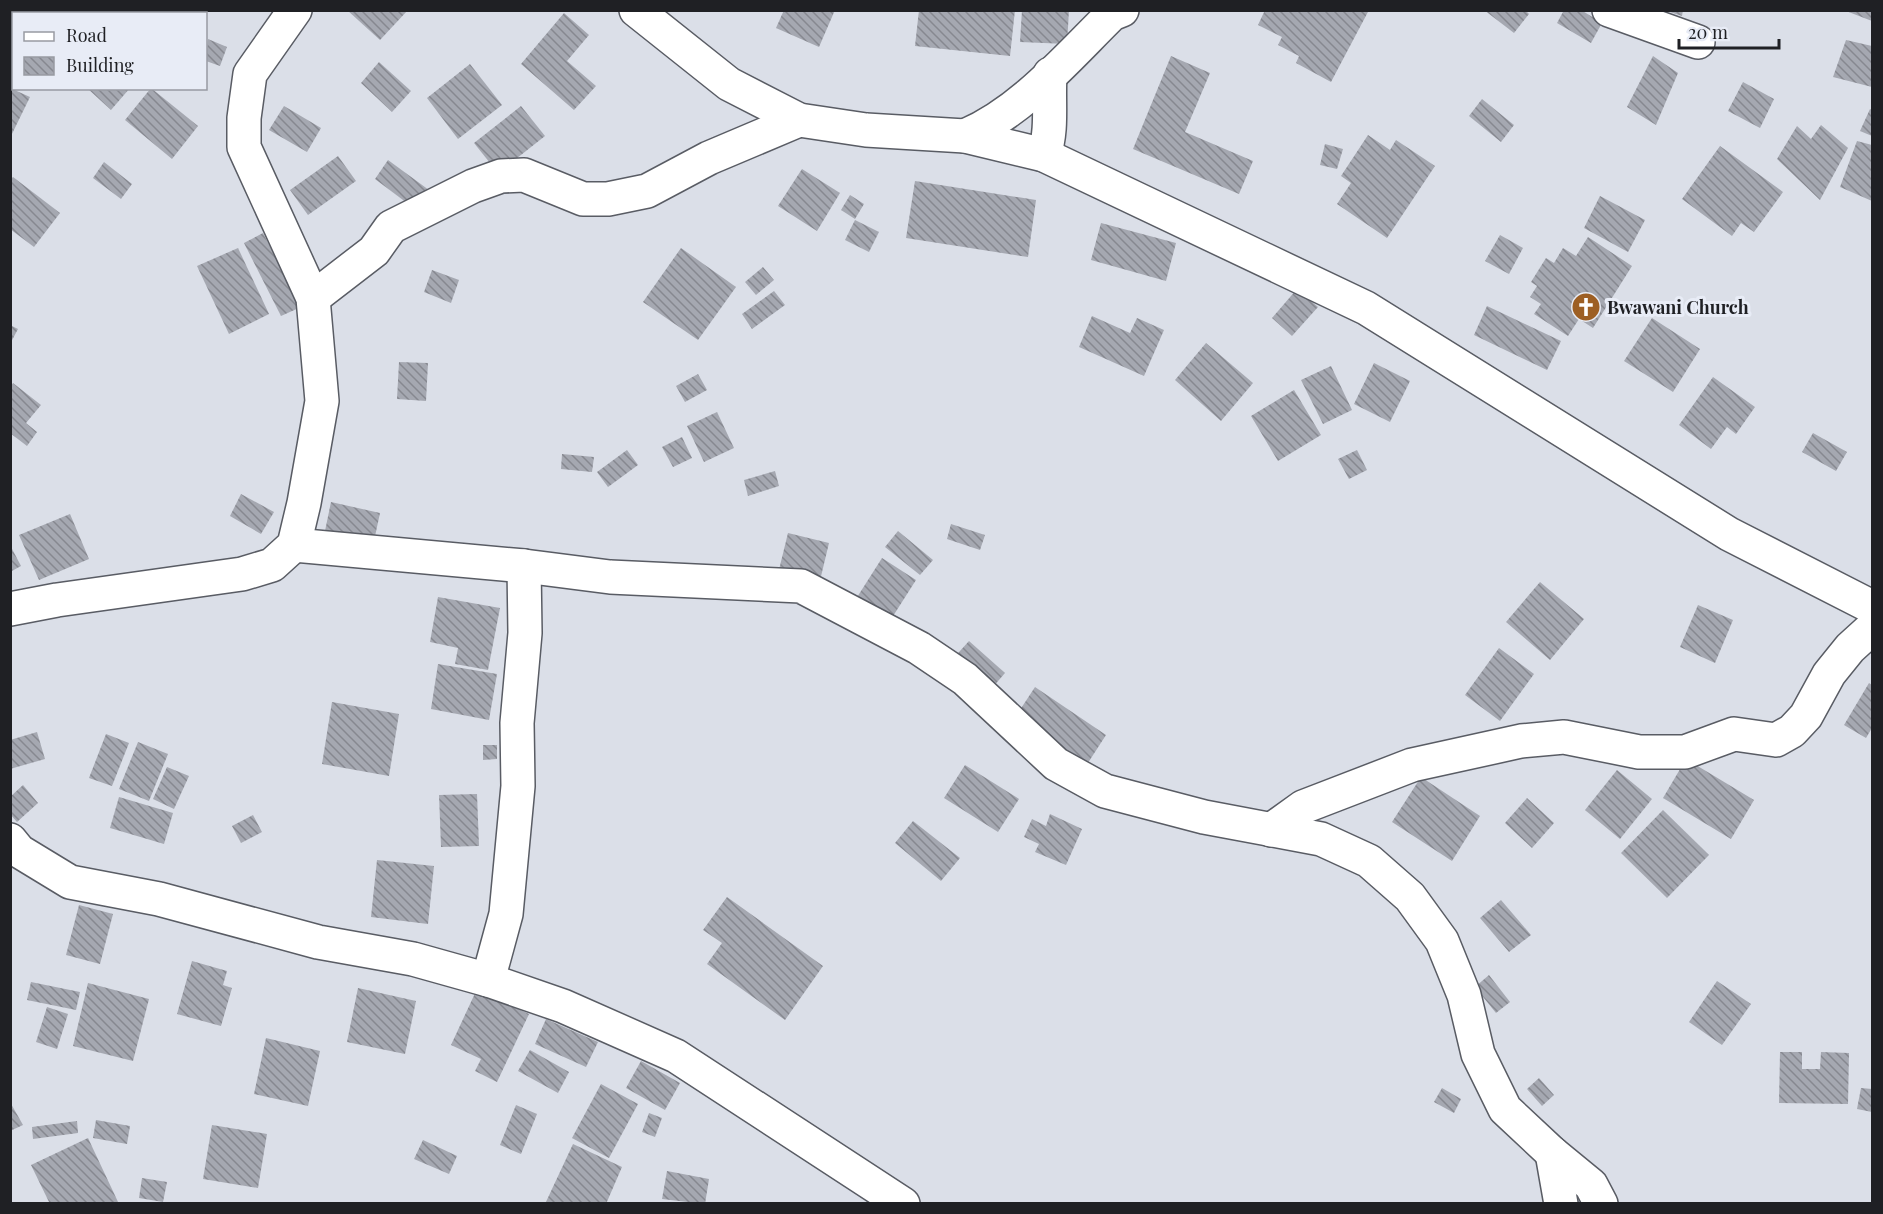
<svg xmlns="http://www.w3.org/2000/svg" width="1883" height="1214" viewBox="0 0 1883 1214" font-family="'Playfair Display',serif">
	<defs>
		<pattern id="building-back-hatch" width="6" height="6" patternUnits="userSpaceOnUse" patternTransform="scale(1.5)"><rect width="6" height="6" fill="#a5a8b1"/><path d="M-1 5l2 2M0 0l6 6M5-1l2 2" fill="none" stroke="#868890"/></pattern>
	</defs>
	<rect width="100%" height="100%" fill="#dbdfe8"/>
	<!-- building -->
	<g fill="url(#building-back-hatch)">
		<path d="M14,10H73L72,14H14V25L10,24V18Z"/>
		<path d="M347,10H408L380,40Z"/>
		<path d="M784,10H835L819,47L776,28Z"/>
		<path d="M919,10H1015L1010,56L915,46Z"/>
		<path d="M1022,10H1069L1067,44L1020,42Z"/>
		<path d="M1265,10H1369L1331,82L1296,63L1299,56L1278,45L1282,37L1258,25Z"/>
		<path d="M1484,10H1525L1529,14L1514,33Z"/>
		<path d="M1564,10H1581L1602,23L1591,43L1557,23Z"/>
		<path d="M1664,10H1683L1682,16Z"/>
		<path d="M1846,10H1872V21L1846,11Z"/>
		<path d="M564,13L589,35L567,61L596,86L574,110L521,64Z"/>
		<path d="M208,39L227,47L220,66L206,61Z"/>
		<path d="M1846,40L1872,46V87L1833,77Z"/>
		<path d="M1171,56L1210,73L1185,132L1253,161L1239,194L1133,149Z"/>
		<path d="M1653,56L1678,73L1656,125L1627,107Z"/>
		<path d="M379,62L411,91L392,112L361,83Z"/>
		<path d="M470,64L502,105L458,139L427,98Z"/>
		<path d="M1743,82L1774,99L1760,128L1728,111Z"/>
		<path d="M10,88L30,97L10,138Z"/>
		<path d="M87,88H130L111,110Z"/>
		<path d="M151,88L198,126L172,159L125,120Z"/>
		<path d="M1482,99L1514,125L1501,142L1469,116Z"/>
		<path d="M284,106L321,128L307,152L269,130Z"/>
		<path d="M521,106L545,136L498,173L474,143Z"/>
		<path d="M1870,109L1872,110V136L1860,131Z"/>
		<path d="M1821,125L1848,148L1820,200L1777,159L1797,126L1811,139Z"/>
		<path d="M1368,135L1390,150L1396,140L1435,166L1387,238L1337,204L1351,183L1341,176Z"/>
		<path d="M1857,141L1872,145V201L1840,187Z"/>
		<path d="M1325,144L1343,149L1337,169L1320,165Z"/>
		<path d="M1720,146L1783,192L1754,232L1741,223L1732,236L1682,199Z"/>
		<path d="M338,156L356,181L308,215L290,190Z"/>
		<path d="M388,160L433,193L419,212L375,179Z"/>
		<path d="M104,162L132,184L121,199L93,178Z"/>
		<path d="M802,169L840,193L817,231L778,206Z"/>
		<path d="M13,177L60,213L34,247L10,229V180Z"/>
		<path d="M915,181L1036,200L1028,257L906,238Z"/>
		<path d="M850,195L864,204L855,219L841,210Z"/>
		<path d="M1600,196L1645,220L1628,252L1584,228Z"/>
		<path d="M855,220L879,232L869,252L845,240Z"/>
		<path d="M1101,223L1176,243L1166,281L1091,260Z"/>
		<path d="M263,233L301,307L281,316L244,243Z"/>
		<path d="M1500,235L1523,248L1509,274L1485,261Z"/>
		<path d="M1588,237L1632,266L1593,328L1579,319L1568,336L1534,314L1541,304L1530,297L1537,286L1531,282L1546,258L1554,263L1563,248L1576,256Z"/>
		<path d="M238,248L269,314L229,334L197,266Z"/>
		<path d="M681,248L736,287L698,340L643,302Z"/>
		<path d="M763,267L774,280L756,295L745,282Z"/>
		<path d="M432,270L459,280L451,303L424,292Z"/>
		<path d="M1297,289L1318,307L1292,336L1272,318Z"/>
		<path d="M774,291L785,305L752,329L742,314Z"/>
		<path d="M1487,306L1561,341L1547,370L1474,335Z"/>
		<path d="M1092,316L1130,333L1137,318L1164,330L1144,376L1079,347Z"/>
		<path d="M1652,318L1700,349L1673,392L1624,361Z"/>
		<path d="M10,325L18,329L10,344Z"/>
		<path d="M1206,343L1253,383L1221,421L1175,380Z"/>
		<path d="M399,362L428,363L426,401L397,399Z"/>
		<path d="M1374,363L1410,381L1390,422L1354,404Z"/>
		<path d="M1331,366L1352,410L1323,424L1301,380Z"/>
		<path d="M698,374L707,390L685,402L676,386Z"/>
		<path d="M1713,377L1755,407L1736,434L1727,427L1711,449L1679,425Z"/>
		<path d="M13,383L41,405L26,423L37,432L27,446L10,433V387Z"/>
		<path d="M1294,390L1321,435L1278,461L1251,416Z"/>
		<path d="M717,412L734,448L704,462L687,426Z"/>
		<path d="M1813,433L1847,452L1836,471L1802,452Z"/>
		<path d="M682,437L692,458L673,467L662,447Z"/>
		<path d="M627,450L638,465L608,487L597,472Z"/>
		<path d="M1357,450L1367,470L1349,479L1338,459Z"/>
		<path d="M562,454L594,457L592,472L561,469Z"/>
		<path d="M775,471L779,486L748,496L744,480Z"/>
		<path d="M241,494L274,512L261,534L230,516Z"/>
		<path d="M331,502L380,513L374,541L325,531Z"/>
		<path d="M70,514L89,559L39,580L19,535Z"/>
		<path d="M951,524L985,535L980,550L947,539Z"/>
		<path d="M898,531L933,560L920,575L885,547Z"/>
		<path d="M788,533L829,543L817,593L776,582Z"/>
		<path d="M10,545L21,566L10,572Z"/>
		<path d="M882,558L916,580L888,624L854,602Z"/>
		<path d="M1540,582L1584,619L1550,660L1506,622Z"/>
		<path d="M438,597L500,608L488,670L455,664L458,648L430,642Z"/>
		<path d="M1698,605L1733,620L1715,663L1680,647Z"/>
		<path d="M969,641L1005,673L986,695L950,662Z"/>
		<path d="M1499,648L1534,674L1500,721L1465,695Z"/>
		<path d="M438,664L497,674L489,720L431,709Z"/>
		<path d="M1869,683L1872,685V728L1866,738L1844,725Z"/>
		<path d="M1035,687L1106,735L1086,766L1014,719Z"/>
		<path d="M332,702L399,714L389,776L322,764Z"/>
		<path d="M37,732L45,759L10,769V740Z"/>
		<path d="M106,734L129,743L112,786L89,778Z"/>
		<path d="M138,742L168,754L149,801L119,789Z"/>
		<path d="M483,745H497V759L483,760Z"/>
		<path d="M1686,759L1754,800L1731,839L1663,798Z"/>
		<path d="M965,765L1019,799L998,832L944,798Z"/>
		<path d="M167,767L189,776L174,809L153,799Z"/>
		<path d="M1617,770L1652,799L1620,839L1585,810Z"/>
		<path d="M1421,777L1480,816L1452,861L1392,822Z"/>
		<path d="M23,785L38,803L17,822L10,814V797Z"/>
		<path d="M477,794L479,846L441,847L439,795Z"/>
		<path d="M119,797L173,813L164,844L110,828Z"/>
		<path d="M1527,798L1554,823L1532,848L1505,823Z"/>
		<path d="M1663,810L1709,855L1667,898L1621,853Z"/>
		<path d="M1050,814L1082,829L1066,865L1035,852L1039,844L1024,837L1032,819L1046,826Z"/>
		<path d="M253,815L262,832L241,843L232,826Z"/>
		<path d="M913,821L960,858L941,881L895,843Z"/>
		<path d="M377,860L434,866L428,924L371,917Z"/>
		<path d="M727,897L823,966L785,1020L707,964L722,943L703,930Z"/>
		<path d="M1501,900L1531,935L1509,952L1480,918Z"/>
		<path d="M79,905L113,914L100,964L66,955Z"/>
		<path d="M192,961L227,971L223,985L232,988L221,1026L177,1014Z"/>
		<path d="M1489,975L1510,1002L1496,1013L1475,987Z"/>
		<path d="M1717,981L1751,1004L1722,1045L1689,1022Z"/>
		<path d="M31,982L80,992L76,1010L27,1000Z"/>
		<path d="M88,983L149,999L133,1061L73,1046Z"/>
		<path d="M358,988L416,1001L405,1054L347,1042Z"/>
		<path d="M477,989L529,1014L497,1082L475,1071L481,1059L451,1045Z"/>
		<path d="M47,1007L68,1014L57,1049L36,1042Z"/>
		<path d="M546,1019L598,1042L586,1067L535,1044Z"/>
		<path d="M266,1038L320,1051L308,1106L254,1094Z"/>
		<path d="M530,1050L569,1072L558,1093L518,1071Z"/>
		<path d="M1780,1052H1802V1069H1820L1821,1052L1849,1053L1848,1104L1779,1103Z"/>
		<path d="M641,1061L680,1083L665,1110L626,1088Z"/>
		<path d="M1539,1078L1554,1095L1542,1106L1527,1089Z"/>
		<path d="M601,1084L638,1104L609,1158L572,1138Z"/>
		<path d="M1442,1088L1461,1099L1454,1113L1434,1102Z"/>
		<path d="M1861,1088L1872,1089V1112L1857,1109Z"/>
		<path d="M10,1102L23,1125L10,1131Z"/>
		<path d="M516,1105L537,1114L521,1154L500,1145Z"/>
		<path d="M649,1113L662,1118L655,1137L642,1132Z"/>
		<path d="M96,1120L130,1126L127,1144L93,1138Z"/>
		<path d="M77,1121L78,1133L33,1139L32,1127Z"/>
		<path d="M212,1125L267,1134L258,1188L203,1179Z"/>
		<path d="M88,1138L119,1204H50L31,1165Z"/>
		<path d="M423,1140L457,1156L449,1174L414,1159Z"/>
		<path d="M573,1144L622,1167L606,1204H545Z"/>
		<path d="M667,1171L709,1179L705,1204L662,1199Z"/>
		<path d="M142,1178L167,1182L163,1202L139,1198Z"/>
	</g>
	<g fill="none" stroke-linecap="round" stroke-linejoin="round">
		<!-- minor casing -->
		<g stroke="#595c64" stroke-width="36">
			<g id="minor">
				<path d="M636,10L729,84L799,120L866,130L965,136L1044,155L1366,308L1729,534L1872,607"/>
				<path d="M1609,10L1698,42"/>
				<path d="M965,136C1023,111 1068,57 1112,14L1122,10"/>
				<path d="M1044,155C1053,129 1048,102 1050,74"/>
				<path d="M313,298L374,251L391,227L473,186L501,176L524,175L583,199H608L647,191L709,158L799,120"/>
				<path d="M294,545L524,566L610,577L801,586L919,648L965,679L1056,764L1105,791L1204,817L1321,839L1369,861L1410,897L1442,941L1464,995L1478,1054L1505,1109L1552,1153L1591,1185L1601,1204"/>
				<path d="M10,609L57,600L242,574L272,565L294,545L304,503L322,401L313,298L244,147V118L250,74L295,10"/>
				<path d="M1271,830L1303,807L1412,765L1521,741L1564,737L1639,752H1685L1734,734L1776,740L1792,731L1806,716L1829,674L1850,648L1872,628"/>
				<path d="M10,840L19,851L70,882L159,899L318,942L413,959L488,980L563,1006L676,1056L903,1204"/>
				<path d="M488,980L506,914L518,786L517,723L525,633L524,566"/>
				<path d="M1552,1153L1561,1204"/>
			</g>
		</g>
		<!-- minor -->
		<use href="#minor" stroke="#fff" stroke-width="33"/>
	</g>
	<!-- icons -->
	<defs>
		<g id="church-disc" transform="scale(1.5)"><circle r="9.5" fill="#9d5f24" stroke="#e8ecf6"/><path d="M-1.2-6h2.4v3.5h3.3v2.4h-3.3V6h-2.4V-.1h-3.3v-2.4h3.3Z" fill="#fff"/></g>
	</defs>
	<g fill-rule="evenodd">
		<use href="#church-disc" x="1586" y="307"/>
	</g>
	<g text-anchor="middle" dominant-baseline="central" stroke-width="6" stroke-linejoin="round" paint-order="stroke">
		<!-- poi labels -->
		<g font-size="18" font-weight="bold" fill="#1f2024" stroke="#e8ecf6" text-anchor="start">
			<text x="1607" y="307">Bwawani Church</text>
		</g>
	</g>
	<!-- border -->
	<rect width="1883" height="1214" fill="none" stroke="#1f2024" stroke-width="24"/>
	<!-- legend -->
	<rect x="12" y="12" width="195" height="78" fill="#e8ecf6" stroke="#989aa2" stroke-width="1.5"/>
	<rect x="24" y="32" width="30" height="9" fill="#ffffff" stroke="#989aa2" stroke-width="1.5"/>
	<text x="66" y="42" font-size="18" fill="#1f2024">Road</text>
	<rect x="24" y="57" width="30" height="18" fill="url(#building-back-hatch)" stroke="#989aa2" stroke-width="1.5"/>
	<text x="66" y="72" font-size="18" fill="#1f2024">Building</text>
	<!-- scale -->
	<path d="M1679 39v9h100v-9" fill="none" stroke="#1f2024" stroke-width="3"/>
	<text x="1688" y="39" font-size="18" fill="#1f2024" stroke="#e8ecf6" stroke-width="4.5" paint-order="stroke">20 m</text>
</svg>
